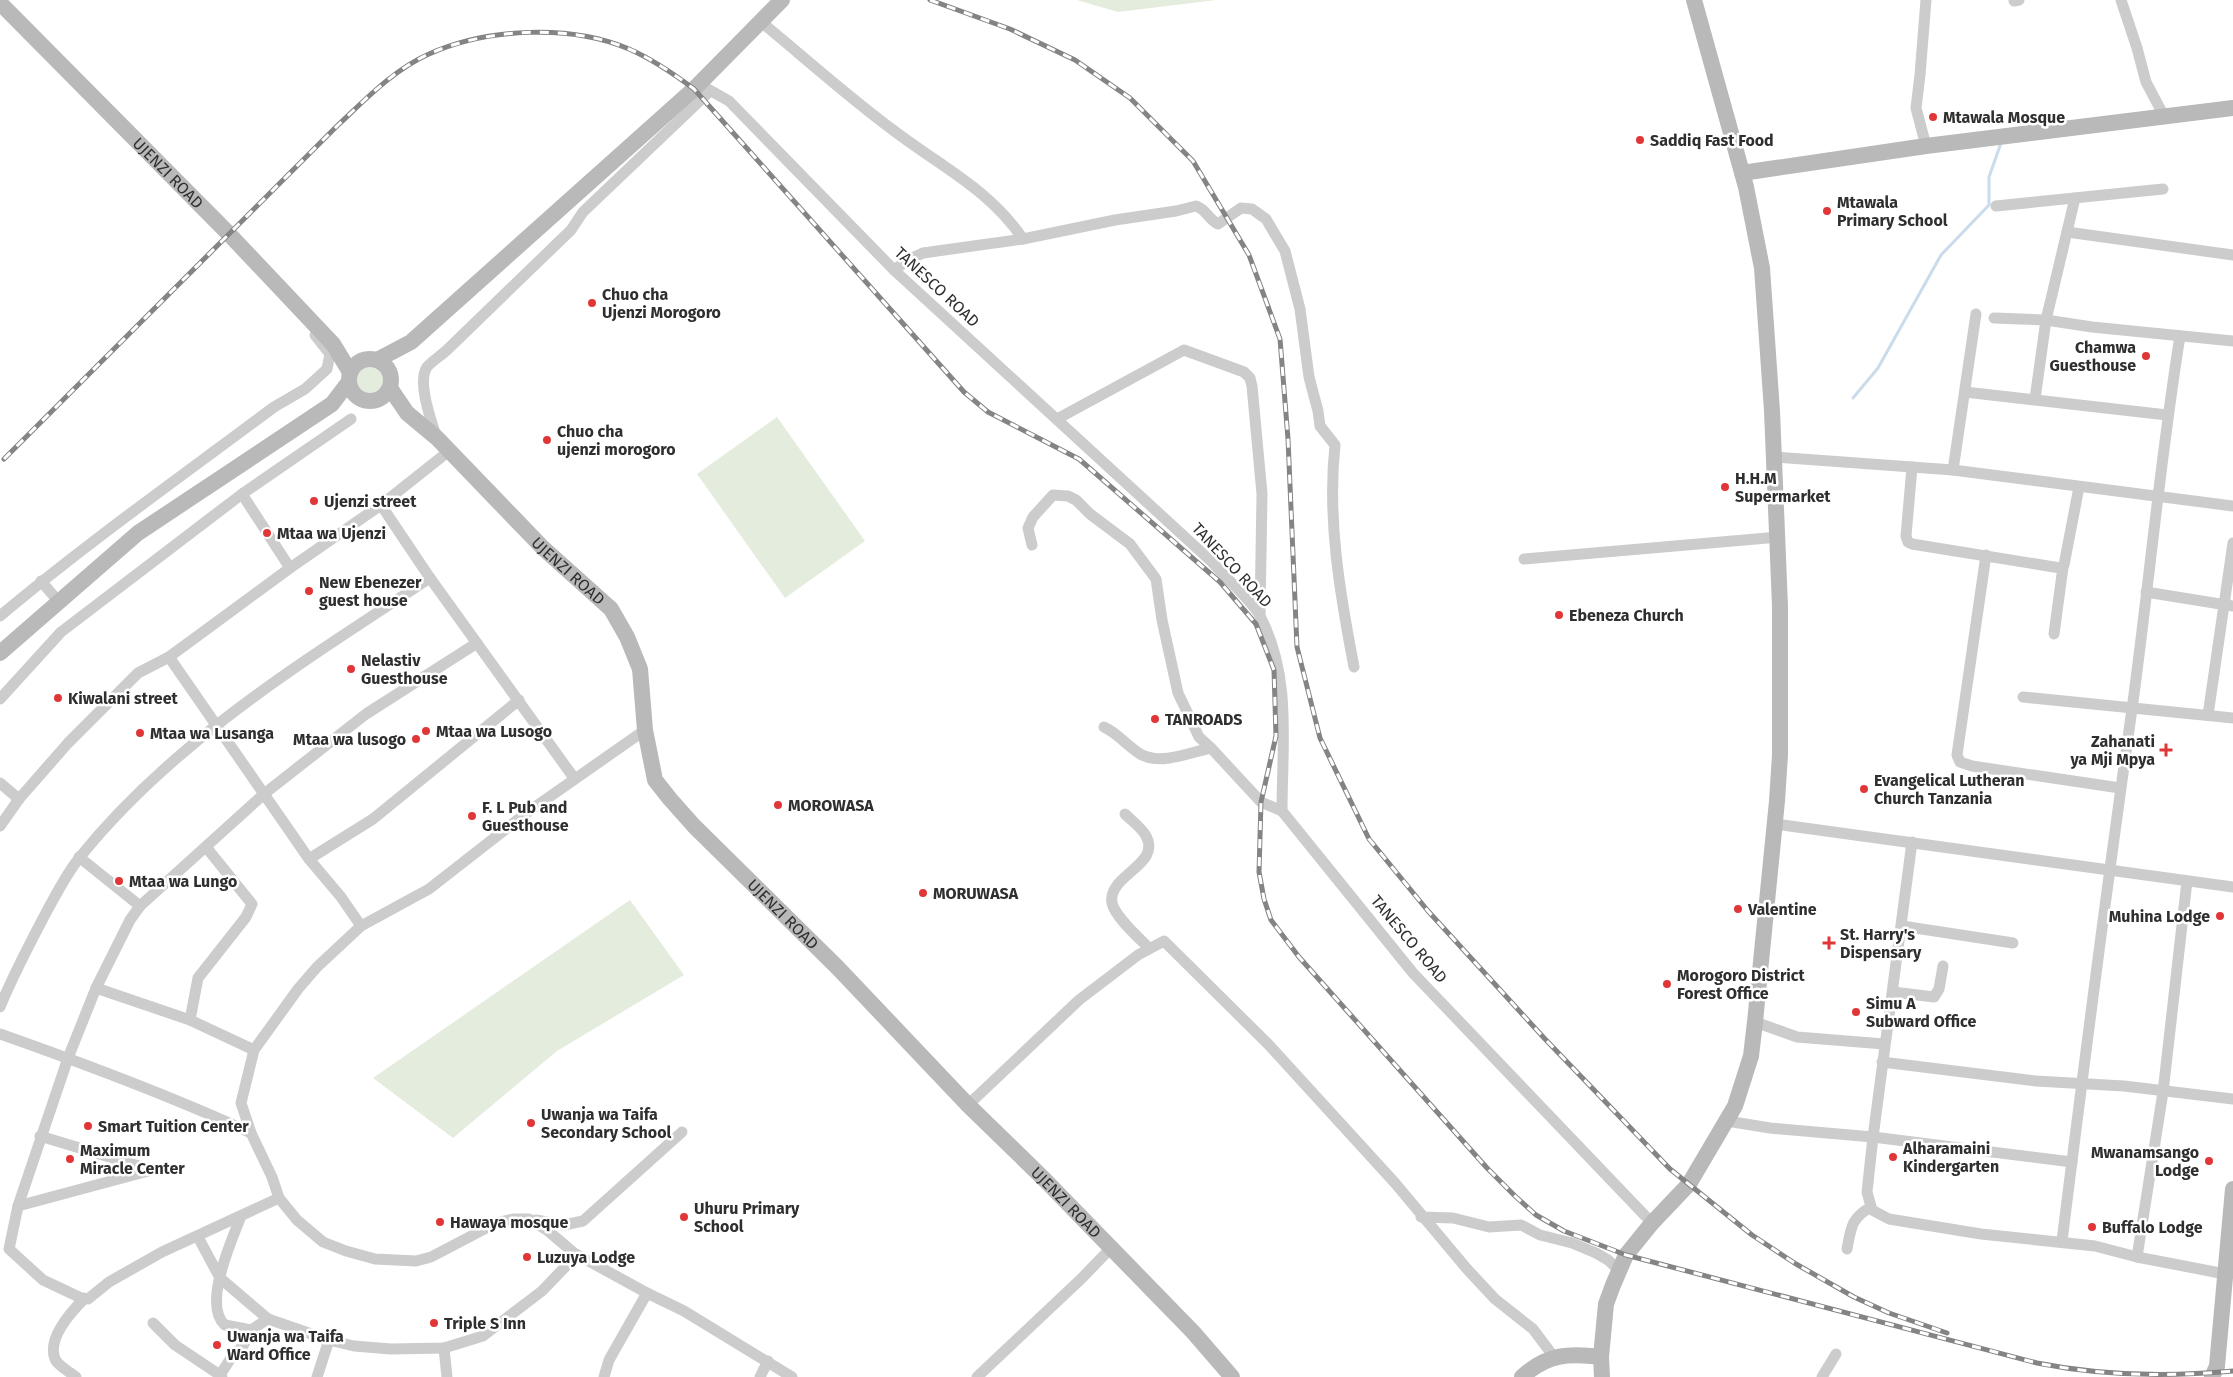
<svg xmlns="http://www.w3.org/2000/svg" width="2233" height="1377" viewBox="0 0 2233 1377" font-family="'Fira Sans',sans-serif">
	<rect width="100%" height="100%" fill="#fff"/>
	<!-- green -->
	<g fill="#e4ecde">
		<path d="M1077,0H1216L1118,12Z"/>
		<circle cx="369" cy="380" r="17"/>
		<path d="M777,417L865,541L785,598L697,474Z"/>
		<path d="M630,900L684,975L557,1051L453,1138L373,1078Z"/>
	</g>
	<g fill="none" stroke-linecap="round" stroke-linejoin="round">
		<!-- stream -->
		<path stroke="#cadceb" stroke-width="3" d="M1853,398L1878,368L1941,255L1989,205V177L2001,143"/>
		<!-- street -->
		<g stroke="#ccc" stroke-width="11">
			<path d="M2121,0L2137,48L2146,82L2164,116"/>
			<path d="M2014,1L2019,0"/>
			<path d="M760,21C804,57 847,96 893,130C940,166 989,189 1023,239"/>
			<path d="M699,84L729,101L894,270L1212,562C1223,575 1253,602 1260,616C1292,676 1282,746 1282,811L1413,973L1652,1223"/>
			<path d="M1926,146L1916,108L1920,75L1926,0"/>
			<path d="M1996,206L2163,189"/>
			<path d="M2067,232L2233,255"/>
			<path d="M894,270L908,260L923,253L1023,239L1115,220L1176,211L1196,206C1206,209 1209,220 1218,224L1241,208L1252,209L1266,219L1285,251L1300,309L1309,377L1318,411L1320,426L1335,445C1327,519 1340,594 1354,667"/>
			<path d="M1994,318L2046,320L2092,327L2233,341"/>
			<path d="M1965,392L2167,415"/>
			<path d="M2035,399L2046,320L2075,198"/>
			<path d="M1057,419L1184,350L1244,372L1250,378L1252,386L1262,494L1260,615"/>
			<path d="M436,436C431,420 417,382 427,367C432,361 442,355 448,349L571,230L583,212L710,91"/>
			<path d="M1774,457L1953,470L2233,506"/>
			<path d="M1912,467L1906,536L1908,542L1912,544L2054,567L2061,568L2064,565L2079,487"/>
			<path d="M1953,470L1976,314"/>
			<path d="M242,494L290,568"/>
			<path d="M381,505L430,578L574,778"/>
			<path d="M1032,545L1028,528L1033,517L1053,495L1068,496L1076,500L1090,514L1130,544L1156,579L1162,620L1178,693L1199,737L1211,748"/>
			<path d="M1986,555L1959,741L1957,755L1960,762L1972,766L2120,788"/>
			<path d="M1524,559L1779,537"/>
			<path d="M41,581L58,601"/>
			<path d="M2146,592L2233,606"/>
			<path d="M0,616C88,542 182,476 274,407L305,389L327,369L330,354L315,335"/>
			<path d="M2054,634L2063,567"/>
			<path d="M169,657L309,859L341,897L361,926"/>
			<path d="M2023,697L2233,718"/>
			<path d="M0,699L61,632L242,494L351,419"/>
			<path d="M2208,715L2233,543"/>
			<path d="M1104,727C1119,734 1128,747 1142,755C1162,765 1191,752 1211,748L1261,802L1282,811"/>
			<path d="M645,730L525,814L429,889L361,926L317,967L298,989L254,1050L241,1103L251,1133L272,1177L279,1198L297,1220L323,1242L346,1251L375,1259L416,1261L431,1257L496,1223L513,1219H529L547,1230L574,1253L647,1293L684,1311L792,1377"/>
			<path d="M0,783L19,799"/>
			<path d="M1125,814C1132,821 1142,828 1146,836C1162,865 1107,875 1112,903C1115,917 1139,938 1149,948"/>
			<path d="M1775,824L2233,887"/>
			<path d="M0,826L19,799L68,743L138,673L169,657L290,568L381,505L449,451"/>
			<path d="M1912,842L1873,1137L1867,1192L1872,1210L1889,1219L1981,1234L2095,1246L2137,1257L2225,1274"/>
			<path d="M79,857L140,906"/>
			<path d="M309,859L373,819L519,700"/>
			<path d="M1902,926L2013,943"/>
			<path d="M96,988L190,1020L254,1050"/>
			<path d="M1893,992L1934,997L1939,989L1943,966"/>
			<path d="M0,1007C14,973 31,941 48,909C58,891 67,873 80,857C174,740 306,660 430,578"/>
			<path d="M190,1020L198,978L246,917L252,904L206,847"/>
			<path d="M1755,1022L1797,1037L1884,1044"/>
			<path d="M0,1034C85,1064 169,1095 251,1133"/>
			<path d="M1882,1062L2036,1081L2124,1086L2233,1099"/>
			<path d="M968,1105L1079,1000L1138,955L1164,941L1268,1044L1395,1183L1467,1269L1495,1299L1533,1329L1554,1357"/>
			<path d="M1727,1121L1770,1128L1873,1137L2072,1162"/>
			<path d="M40,1136L152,1170L161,1169"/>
			<path d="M279,1198L162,1252L109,1282L88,1299L79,1297L43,1280L9,1249L18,1206L68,1058L96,988L130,920L140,906L264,794L366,714L477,643"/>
			<path d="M18,1206L152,1170"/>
			<path d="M241,1216C232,1240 202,1305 225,1325L251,1330"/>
			<path d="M1421,1217L1453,1218L1489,1227L1521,1225L1540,1235L1572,1243L1596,1253L1608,1260L1619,1270"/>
			<path d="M536,1220L564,1225L583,1221L682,1132"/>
			<path d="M198,1237L220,1278L268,1319L329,1340L354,1346L391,1349L444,1348L483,1336L542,1291L567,1265L574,1253"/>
			<path d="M2062,1241C2084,1064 2107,886 2132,709C2149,585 2160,460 2180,336"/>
			<path d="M1847,1249C1851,1228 1851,1218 1871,1207"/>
			<path d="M2137,1257L2163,1092L2187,881"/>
			<path d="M153,1323L175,1345L220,1375"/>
			<path d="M444,1348L447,1377"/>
			<path d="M76,1377C70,1372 58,1366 55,1359C47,1339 70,1313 84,1299"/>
			<path d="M222,1377L220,1375L233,1355L243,1346L251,1330L268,1319"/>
			<path d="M317,1377L329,1340"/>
			<path d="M604,1377L609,1360L647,1293"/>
			<path d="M760,1377L768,1361"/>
			<path d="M977,1377L1081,1279L1111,1248"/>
			<path d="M1822,1377L1836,1354"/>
		</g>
		<!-- secondary -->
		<g stroke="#b9b9b9" stroke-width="16">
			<path id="s1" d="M0,3L229,234L333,344L350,372"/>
			<path d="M1742,173L1926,146L2233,108"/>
			<circle cx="370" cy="380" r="21"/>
			<path d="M377,360L411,342L694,89L782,0"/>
			<path id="s2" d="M390,388L407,413L437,438L543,548L611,609L627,637L640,669L645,730L655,780L670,799L694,826L838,968L968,1105L1045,1180L1193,1332L1232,1377"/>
			<path d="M0,653L138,533L332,404L348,383"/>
			<path d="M1522,1377C1547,1354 1568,1353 1601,1357"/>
			<path d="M1602,1377L1601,1357L1606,1304L1613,1285L1626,1255L1652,1223L1689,1184L1735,1106L1751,1056L1755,1022L1777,801L1780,755V606L1772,411L1762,268L1746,187L1694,0"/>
			<path d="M2212,1377L2217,1366L2233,1189"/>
		</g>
		<!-- rail casing -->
		<g stroke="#848484" stroke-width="5">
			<g id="rail">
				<path d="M930,0L1010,29L1075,60L1130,98L1193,161L1249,255L1280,339L1288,439L1297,647L1320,738L1369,839L1428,911L1545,1039L1670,1169L1752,1235L1796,1264L1854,1297L1889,1313L1947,1333"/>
				<path d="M4,459L337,126C365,100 393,70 429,54C487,28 571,24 629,49C652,59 674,74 694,89L964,392L988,412L1079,459L1220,582L1256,624L1274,670L1276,736L1261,802L1259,872L1264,899L1271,920L1299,957L1487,1168L1515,1196L1536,1215L1564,1231L1626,1255L2037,1363C2102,1376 2167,1377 2233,1371"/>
			</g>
		</g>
		<!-- rail -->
		<use href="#rail" stroke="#fff" stroke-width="3" stroke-dasharray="9" stroke-linecap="butt"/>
	</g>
	<!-- markers -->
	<g fill="#e13637" stroke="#fff" stroke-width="2">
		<circle cx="1933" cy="117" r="5"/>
		<circle cx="1640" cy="140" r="5"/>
		<circle cx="1827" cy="211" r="5"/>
		<circle cx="592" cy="303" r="5"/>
		<circle cx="2146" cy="356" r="5"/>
		<circle cx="547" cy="440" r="5"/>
		<circle cx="1725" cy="487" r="5"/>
		<circle cx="314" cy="501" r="5"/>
		<circle cx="267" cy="533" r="5"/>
		<circle cx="309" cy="591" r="5"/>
		<circle cx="1559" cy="615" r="5"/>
		<circle cx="351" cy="669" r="5"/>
		<circle cx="58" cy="698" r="5"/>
		<circle cx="1155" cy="719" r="5"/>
		<circle cx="426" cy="731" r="5"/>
		<circle cx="140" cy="733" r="5"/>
		<circle cx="416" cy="739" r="5"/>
		<path d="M2163.5 742.5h5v5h5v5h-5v5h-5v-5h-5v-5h5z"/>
		<circle cx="1864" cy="789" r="5"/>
		<circle cx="778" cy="805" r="5"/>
		<circle cx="472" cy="816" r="5"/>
		<circle cx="119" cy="881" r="5"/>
		<circle cx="923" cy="893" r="5"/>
		<circle cx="1738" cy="909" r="5"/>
		<circle cx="2220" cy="916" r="5"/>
		<path d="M1826.5 935.5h5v5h5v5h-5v5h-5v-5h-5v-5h5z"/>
		<circle cx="1667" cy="984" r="5"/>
		<circle cx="1856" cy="1012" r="5"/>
		<circle cx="531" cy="1123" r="5"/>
		<circle cx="88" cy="1126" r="5"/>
		<circle cx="1893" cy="1157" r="5"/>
		<circle cx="70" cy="1159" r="5"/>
		<circle cx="2209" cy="1161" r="5"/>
		<circle cx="684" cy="1217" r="5"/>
		<circle cx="440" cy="1222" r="5"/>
		<circle cx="2092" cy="1227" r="5"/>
		<circle cx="527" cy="1257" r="5"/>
		<circle cx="434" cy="1323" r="5"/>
		<circle cx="217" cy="1345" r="5"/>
	</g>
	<g text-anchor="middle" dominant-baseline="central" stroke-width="5" stroke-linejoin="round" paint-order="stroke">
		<!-- poi labels -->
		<g font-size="16" font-weight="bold" fill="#2f2f2f" stroke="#fff" text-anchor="start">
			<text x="1943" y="117">Mtawala Mosque</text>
			<text x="1650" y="140">Saddiq Fast Food</text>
			<text x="1837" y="202">Mtawala<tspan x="1837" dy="18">Primary School</tspan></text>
			<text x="602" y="294">Chuo cha<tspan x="602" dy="18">Ujenzi Morogoro</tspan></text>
			<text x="2136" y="347" text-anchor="end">Chamwa<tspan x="2136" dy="18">Guesthouse</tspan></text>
			<text x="557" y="431">Chuo cha<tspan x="557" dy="18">ujenzi morogoro</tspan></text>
			<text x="1735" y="478">H.H.M<tspan x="1735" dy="18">Supermarket</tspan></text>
			<text x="324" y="501">Ujenzi street</text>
			<text x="277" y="533">Mtaa wa Ujenzi</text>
			<text x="319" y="582">New Ebenezer<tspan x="319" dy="18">guest house</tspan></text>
			<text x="1569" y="615">Ebeneza Church</text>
			<text x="361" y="660">Nelastiv<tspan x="361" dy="18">Guesthouse</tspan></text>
			<text x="68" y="698">Kiwalani street</text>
			<text x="1165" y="719">TANROADS</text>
			<text x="436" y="731">Mtaa wa Lusogo</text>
			<text x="150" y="733">Mtaa wa Lusanga</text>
			<text x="406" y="739" text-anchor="end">Mtaa wa lusogo</text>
			<text x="2155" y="741" text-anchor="end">Zahanati<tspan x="2155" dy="18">ya Mji Mpya</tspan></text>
			<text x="1874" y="780">Evangelical Lutheran<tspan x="1874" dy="18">Church Tanzania</tspan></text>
			<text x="788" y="805">MOROWASA</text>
			<text x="482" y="807">F. L Pub and<tspan x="482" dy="18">Guesthouse</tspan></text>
			<text x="129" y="881">Mtaa wa Lungo</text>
			<text x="933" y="893">MORUWASA</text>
			<text x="1748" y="909">Valentine</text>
			<text x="2210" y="916" text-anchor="end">Muhina Lodge</text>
			<text x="1840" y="934">St. Harry's<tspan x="1840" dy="18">Dispensary</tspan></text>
			<text x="1677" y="975">Morogoro District<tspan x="1677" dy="18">Forest Office</tspan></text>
			<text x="1866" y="1003">Simu A<tspan x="1866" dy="18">Subward Office</tspan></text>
			<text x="541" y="1114">Uwanja wa Taifa<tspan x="541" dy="18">Secondary School</tspan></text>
			<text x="98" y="1126">Smart Tuition Center</text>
			<text x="1903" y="1148">Alharamaini<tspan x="1903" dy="18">Kindergarten</tspan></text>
			<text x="80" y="1150">Maximum<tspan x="80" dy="18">Miracle Center</tspan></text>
			<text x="2199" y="1152" text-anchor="end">Mwanamsango<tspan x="2199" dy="18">Lodge</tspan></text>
			<text x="694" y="1208">Uhuru Primary<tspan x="694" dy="18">School</tspan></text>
			<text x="450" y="1222">Hawaya mosque</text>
			<text x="2102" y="1227">Buffalo Lodge</text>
			<text x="537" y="1257">Luzuya Lodge</text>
			<text x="444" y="1323">Triple S Inn</text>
			<text x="227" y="1336">Uwanja wa Taifa<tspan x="227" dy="18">Ward Office</tspan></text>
		</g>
		<!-- street labels -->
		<g font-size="16" fill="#2f2f2f" stroke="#fff">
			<text stroke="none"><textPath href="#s1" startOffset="239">UJENZI ROAD</textPath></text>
			<text transform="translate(937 287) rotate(43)">TANESCO ROAD</text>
			<text transform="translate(1232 565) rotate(47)">TANESCO ROAD</text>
			<text stroke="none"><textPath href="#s2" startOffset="256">UJENZI ROAD</textPath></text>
			<text stroke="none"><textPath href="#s2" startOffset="678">UJENZI ROAD</textPath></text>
			<text transform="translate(1409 939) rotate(50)">TANESCO ROAD</text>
			<text stroke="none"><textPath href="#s2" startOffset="1082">UJENZI ROAD</textPath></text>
		</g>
	</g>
</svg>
